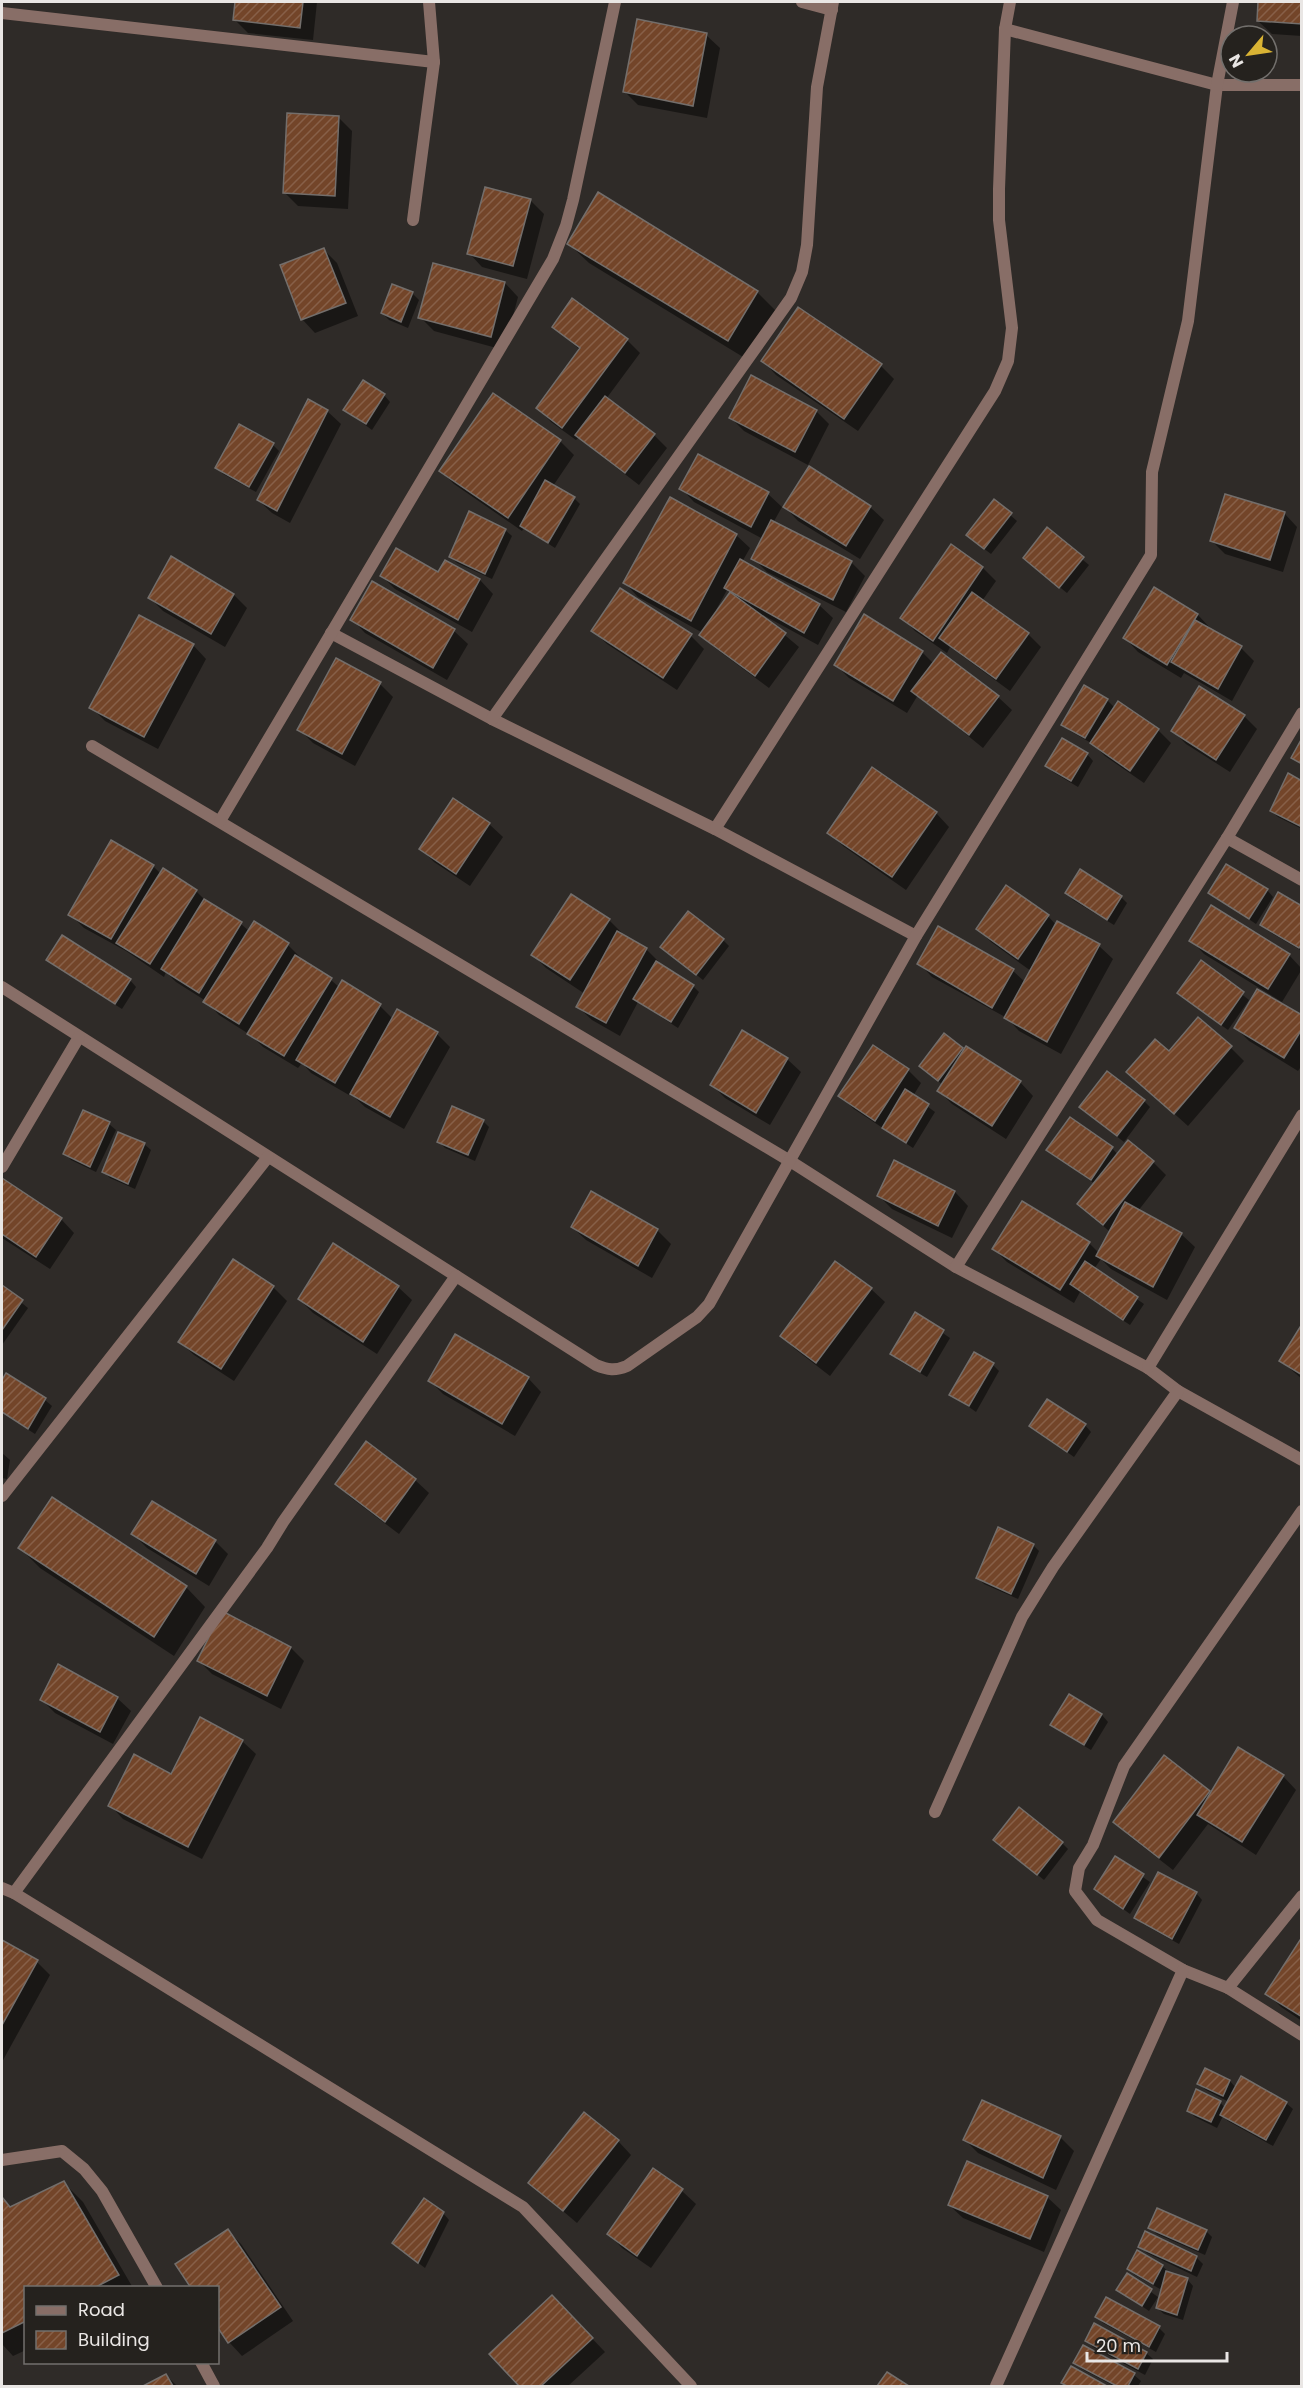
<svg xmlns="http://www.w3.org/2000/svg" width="1303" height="2388" viewBox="0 0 1303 2388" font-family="Poppins,sans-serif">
	<defs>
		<pattern id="building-hatch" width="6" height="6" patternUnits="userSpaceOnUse" patternTransform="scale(1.5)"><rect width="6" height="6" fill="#734529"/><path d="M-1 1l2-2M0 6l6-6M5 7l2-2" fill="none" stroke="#876048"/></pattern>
	</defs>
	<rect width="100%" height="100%" fill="#2f2b28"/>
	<!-- shadow -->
	<g fill="#0007" fill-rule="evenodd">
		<path d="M237,2H317L313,40L248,33L235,20Z"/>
		<path d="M1260,2H1302V36L1272,34L1258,21Z"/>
		<path d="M706,35L720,48L707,118L638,105L625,92Z"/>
		<path d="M339,118L352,131L348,209L298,206L285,193Z"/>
		<path d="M530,200L544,214L527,279L482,267L469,253Z"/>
		<path d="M569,244L757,292L777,312L748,360L589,263Z"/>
		<path d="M324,250L337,263L358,316L315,333L302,319Z"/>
		<path d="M434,264L505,283L518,297L504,350L434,331L420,317Z"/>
		<path d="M412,293L419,300L408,328L389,320L382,313Z"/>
		<path d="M554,327L627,340L640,353L606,399L654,435L667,448L639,485L591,448L579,437L576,440L551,422L538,408L580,350Z"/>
		<path d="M763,361L881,366L894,379L858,431L776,375Z"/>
		<path d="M384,395L390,402L372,430L345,410Z"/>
		<path d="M493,395L560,441L574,455L553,486L574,498L580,504L555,548L524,528L522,531L454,484L441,471Z"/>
		<path d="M327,411L341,424L290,523L272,513L258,500Z"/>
		<path d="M816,411L829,424L808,465L744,431L731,418Z"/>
		<path d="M273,445L279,451L256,492L223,474L217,467Z"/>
		<path d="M698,456L768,494L782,507L773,523L852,563L865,576L846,612L767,572L753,558L763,539L694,502L681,488Z"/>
		<path d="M994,501L1017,521L991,554L974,541Z"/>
		<path d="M785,507H870L884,520L860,559L798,521Z"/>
		<path d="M1284,513L1297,527L1283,572L1225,554L1212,541Z"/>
		<path d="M505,530L512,536L492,579L457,563L450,556Z"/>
		<path d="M1047,530L1089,565L1067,593L1031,564Z"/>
		<path d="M736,535L750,548L742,562L819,605L833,618L818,645L763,615L762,616L799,647L769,688L715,648L701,635L703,633L638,597L625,583ZM727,590L731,594L718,612L716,610Z"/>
		<path d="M951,546L983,568L996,581L982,601L1028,634L1041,647L1010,691L950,647L947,653L915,631L902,617Z"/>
		<path d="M172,558L234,595L247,608L225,647L163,611L150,598Z"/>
		<path d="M445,562L480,580L493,594L472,632L395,589L382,576L439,574Z"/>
		<path d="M373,583L454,631L468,644L447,680L365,633L352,619Z"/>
		<path d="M1155,589L1198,615L1211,629L1210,630L1241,648L1254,661L1232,701L1184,673L1181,678L1138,652L1125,638Z"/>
		<path d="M593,631L691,636L704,649L677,690L607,644Z"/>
		<path d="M193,645L206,659L158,749L105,721L91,707Z"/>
		<path d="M922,652L934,664L942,654L998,697L1012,710L983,748L918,695L907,713L849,678L836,665Z"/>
		<path d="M380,684L393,697L355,766L313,743L299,729Z"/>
		<path d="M1107,700L1115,708L1158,730L1171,743L1144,783L1105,756L1093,744L1070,731L1063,724Z"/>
		<path d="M1244,716L1257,729L1230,772L1186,744L1173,731Z"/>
		<path d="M1087,754L1093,761L1078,787L1053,772L1047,765Z"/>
		<path d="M1302,782V829L1278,817L1271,811Z"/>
		<path d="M936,813L949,827L906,890L843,846L829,832Z"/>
		<path d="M489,824L503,837L470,886L434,862L421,849Z"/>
		<path d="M153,866L161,874L196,891L207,902L241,924L249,931L254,923L288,945L301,958L300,960L331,980L340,988L380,1006L393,1019L437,1034L450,1047L404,1129L365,1107L350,1093L349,1095L311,1073L302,1063L298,1068L263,1047L252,1036L219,1015L206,1001L176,982L166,972L164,977L126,951L84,928L70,914Z"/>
		<path d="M1267,890L1273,897L1256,924L1210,893Z"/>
		<path d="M1067,893L1121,897L1127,903L1114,925L1073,900Z"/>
		<path d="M1302,907V951L1268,931L1261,925Z"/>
		<path d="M1048,916L1056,925L1057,923L1099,946L1113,959L1061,1054L1019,1031L1007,1018L932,977L919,963L939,928L1013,971L1025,982L1031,971L991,942L978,929Z"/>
		<path d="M609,920L622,933L621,935L646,949L659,962L658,964L693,986L699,992L678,1028L638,1002L620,1036L592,1020L578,1007L585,994L546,968L533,955Z"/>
		<path d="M723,940L729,946L703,980L669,953Z"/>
		<path d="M1191,940L1289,955L1302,969L1282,1002L1204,954Z"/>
		<path d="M48,960L130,980L136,987L122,1009L54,966Z"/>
		<path d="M1201,962L1249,1000L1228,1030L1185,999Z"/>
		<path d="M1302,1017V1065L1298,1071L1249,1041L1236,1028Z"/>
		<path d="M944,1035L964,1052L1020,1082L1033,1096L1006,1139L952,1104L939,1091L943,1085L927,1072Z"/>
		<path d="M1231,1048L1244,1061L1188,1126L1128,1072L1169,1053Z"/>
		<path d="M787,1059L801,1072L770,1125L725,1098L712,1085Z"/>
		<path d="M908,1070L921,1083L913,1096L935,1112L913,1148L854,1109L840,1096Z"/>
		<path d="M1144,1101L1150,1107L1124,1142L1088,1114Z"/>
		<path d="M84,1112L109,1124L116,1130L96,1172L71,1160L65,1153Z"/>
		<path d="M483,1121L489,1127L475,1161L445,1148L439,1142Z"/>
		<path d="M144,1144L151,1150L135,1189L110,1178L103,1171Z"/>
		<path d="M1112,1148L1118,1155L1153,1162L1166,1175L1138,1211L1181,1234L1195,1247L1167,1300L1111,1269L1101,1259L1094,1269L1144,1304L1130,1325L1080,1292L1074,1303L1007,1262L994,1249L1089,1243L1099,1253L1110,1232L1079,1204L1095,1184L1048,1150Z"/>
		<path d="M895,1162L955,1192L968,1206L952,1238L892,1209L879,1196Z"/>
		<path d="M2,1180L61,1219L74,1233L50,1269L2,1238Z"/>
		<path d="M572,1227L657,1230L671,1244L652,1278L586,1240Z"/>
		<path d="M334,1245L398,1287L412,1300L377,1354L313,1313L299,1299Z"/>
		<path d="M233,1261L273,1287L287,1301L234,1381L194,1355L180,1342Z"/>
		<path d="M2,1287L28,1308L2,1345Z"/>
		<path d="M871,1289L885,1302L830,1376L795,1349L782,1336Z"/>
		<path d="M915,1314L950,1338L927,1377L898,1360L891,1354Z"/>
		<path d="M1302,1327V1379L1281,1361Z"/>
		<path d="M993,1365L999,1371L976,1412L951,1394Z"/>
		<path d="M6,1375L45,1400L52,1406L35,1434L2,1413V1382Z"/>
		<path d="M528,1378L541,1392L515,1436L443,1394L430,1381Z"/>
		<path d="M1085,1425L1091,1432L1074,1457L1030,1426Z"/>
		<path d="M367,1443L415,1480L429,1493L399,1534L350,1497L337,1484Z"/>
		<path d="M2,1453L10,1460L7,1479L2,1478Z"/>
		<path d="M133,1534L215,1541L228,1554L209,1586L147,1548Z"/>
		<path d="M1033,1545L1039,1551L1018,1599L984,1584L977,1577Z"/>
		<path d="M20,1548L186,1587L205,1607L174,1656L40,1568Z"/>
		<path d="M291,1648L304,1661L281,1709L212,1674L199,1661Z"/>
		<path d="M1070,1696L1102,1715L1108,1722L1091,1750L1059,1731L1052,1725Z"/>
		<path d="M117,1698L131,1711L113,1744L55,1713L41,1699Z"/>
		<path d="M242,1741L256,1754L202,1859L123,1819L110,1805Z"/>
		<path d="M1283,1776L1296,1790L1256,1855L1208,1824L1173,1870L1128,1835L1115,1822L1209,1792L1212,1794Z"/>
		<path d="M1062,1843L1068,1849L1044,1880L1002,1846Z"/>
		<path d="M1115,1858L1150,1882L1130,1914L1096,1889Z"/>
		<path d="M1196,1893L1202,1900L1179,1944L1143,1924L1136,1918Z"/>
		<path d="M1302,1940V2021L1281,2007L1267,1993Z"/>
		<path d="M2,1941L37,1962L50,1975L2,2062Z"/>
		<path d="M1206,2070L1230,2081L1236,2088L1286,2103L1293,2109L1273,2146L1228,2121L1223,2116L1217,2128L1195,2117L1189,2111L1220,2102L1225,2108L1229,2102L1206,2090L1199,2084Z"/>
		<path d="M983,2102L1060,2137L1074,2151L1056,2190L978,2153L965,2140Z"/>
		<path d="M618,2141L631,2155L577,2223L530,2183Z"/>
		<path d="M653,2170L682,2191L696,2204L651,2268L622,2248L609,2234Z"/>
		<path d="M63,2182L83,2202L133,2288H26V2350L13,2356L2,2344V2197L11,2208Z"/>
		<path d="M1047,2197L1061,2210L1044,2252L963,2218L949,2205Z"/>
		<path d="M443,2213L449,2220L425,2268L400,2249Z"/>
		<path d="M1150,2228L1206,2231L1212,2237L1205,2255L1157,2234Z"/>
		<path d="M228,2231L241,2244L293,2321L242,2356L229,2342L218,2325V2288Z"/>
		<path d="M1140,2246L1196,2257L1203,2264L1197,2277L1147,2253Z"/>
		<path d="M1162,2266L1169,2272L1187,2279L1193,2286L1183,2320L1164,2314L1157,2308L1163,2283L1160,2289L1135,2275L1129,2269Z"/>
		<path d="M1127,2275L1158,2297L1149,2311L1118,2290Z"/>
		<path d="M565,2310L605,2352L568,2386H521L491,2354Z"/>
		<path d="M1097,2316L1159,2328L1165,2334L1156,2352L1103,2323Z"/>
		<path d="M1087,2341L1146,2353L1153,2359L1145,2375L1093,2347Z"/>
		<path d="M1083,2347L1134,2375L1141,2381L1138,2386H1114L1082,2369L1075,2363Z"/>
		<path d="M1071,2368L1104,2386H1067L1063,2383Z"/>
		<path d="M166,2375L177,2386H146Z"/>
	</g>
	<!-- building -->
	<g fill="url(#building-hatch)" stroke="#736e6b" stroke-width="1.5">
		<path d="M235,2H303L300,28L233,20Z"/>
		<path d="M1258,2H1302V24L1257,21Z"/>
		<path d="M637,19L707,33L693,106L623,92Z"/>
		<path d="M287,113L339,116L335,196L283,193Z"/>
		<path d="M485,187L531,199L513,266L467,254Z"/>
		<path d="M598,192L758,291L728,341L567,244Z"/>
		<path d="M324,248L346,303L301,320L280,265Z"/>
		<path d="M433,263L505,282L491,337L418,318Z"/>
		<path d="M392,284L413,292L401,322L381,313Z"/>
		<path d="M572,298L628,339L562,428L536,408L580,348L552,327Z"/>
		<path d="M798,307L882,364L844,419L761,361Z"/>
		<path d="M751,375L817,410L795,452L729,418Z"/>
		<path d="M363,380L385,394L366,424L343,410Z"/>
		<path d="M493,393L561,440L508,518L439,471Z"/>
		<path d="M605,396L655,434L625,473L575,435Z"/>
		<path d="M308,399L328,410L277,511L257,500Z"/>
		<path d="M239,424L274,443L249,487L215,468Z"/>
		<path d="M698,454L769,492L751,527L679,489Z"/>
		<path d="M809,466L871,506L846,546L783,507Z"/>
		<path d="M545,480L575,497L548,543L520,526Z"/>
		<path d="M1225,494L1285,512L1270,560L1210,541Z"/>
		<path d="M670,497L737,534L691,621L623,583Z"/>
		<path d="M994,499L1012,513L984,549L966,535Z"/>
		<path d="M469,511L506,529L485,574L449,557Z"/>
		<path d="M771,520L852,561L833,600L751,559Z"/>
		<path d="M1047,527L1084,557L1059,588L1023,558Z"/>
		<path d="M951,544L983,567L933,641L900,618Z"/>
		<path d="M396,548L438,572L445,560L480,579L458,620L380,576Z"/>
		<path d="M171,556L234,594L211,634L148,598Z"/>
		<path d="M740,559L820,604L804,633L724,588Z"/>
		<path d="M372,581L455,629L433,668L350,620Z"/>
		<path d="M1154,587L1198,614L1167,665L1123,638Z"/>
		<path d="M620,588L692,634L663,678L591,631Z"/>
		<path d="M730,592L786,633L755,676L699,635Z"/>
		<path d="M972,592L1029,633L996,679L939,638Z"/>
		<path d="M864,614L923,651L893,701L834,665Z"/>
		<path d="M139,615L194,644L144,737L89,708Z"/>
		<path d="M1195,620L1242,646L1218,689L1171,662Z"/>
		<path d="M941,652L999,696L969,735L911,691Z"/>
		<path d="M336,658L381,682L342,754L297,730Z"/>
		<path d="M1084,685L1108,699L1085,738L1061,725Z"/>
		<path d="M1199,686L1245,715L1216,760L1171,731Z"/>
		<path d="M1118,701L1159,729L1130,771L1090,743Z"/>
		<path d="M1062,738L1088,753L1071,781L1045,766Z"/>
		<path d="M1302,738V764L1291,758Z"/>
		<path d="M872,767L937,812L892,877L827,833Z"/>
		<path d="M1288,773L1302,781V827L1270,811Z"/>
		<path d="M453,798L490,823L456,874L419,849Z"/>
		<path d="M111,840L154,865L111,939L68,915Z"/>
		<path d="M1226,864L1268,889L1249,919L1208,893Z"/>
		<path d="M163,868L197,890L150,964L116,943Z"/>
		<path d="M1080,869L1122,896L1107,920L1065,893Z"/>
		<path d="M1006,885L1049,915L1018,959L976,929Z"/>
		<path d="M1278,892L1302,906V943L1299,948L1260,925Z"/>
		<path d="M571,894L610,919L570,980L531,955Z"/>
		<path d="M204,899L242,922L199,993L161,969Z"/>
		<path d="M1211,905L1290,954L1268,989L1189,941Z"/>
		<path d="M688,911L724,939L696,975L660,947Z"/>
		<path d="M254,921L289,943L239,1024L203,1002Z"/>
		<path d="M1057,921L1100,944L1047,1042L1004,1018Z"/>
		<path d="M938,926L1014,969L992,1008L917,964Z"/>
		<path d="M617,931L647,948L606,1023L576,1007Z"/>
		<path d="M62,935L131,979L115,1004L46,960Z"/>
		<path d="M295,955L332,978L284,1056L247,1034Z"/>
		<path d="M1201,960L1244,992L1221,1025L1177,993Z"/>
		<path d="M656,961L694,985L671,1022L633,999Z"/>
		<path d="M342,980L381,1004L335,1083L296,1060Z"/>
		<path d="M1257,989L1302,1015V1029L1284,1058L1234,1028Z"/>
		<path d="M397,1009L438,1032L390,1117L350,1094Z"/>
		<path d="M1198,1017L1232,1046L1174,1114L1126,1072L1155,1039L1169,1051Z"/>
		<path d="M742,1030L788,1058L756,1113L710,1085Z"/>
		<path d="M944,1033L963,1048L938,1081L919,1066Z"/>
		<path d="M873,1045L909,1069L875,1121L838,1096Z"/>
		<path d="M966,1046L1021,1081L992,1126L937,1091Z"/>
		<path d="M1107,1071L1145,1100L1117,1136L1079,1107Z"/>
		<path d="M905,1089L929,1104L906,1143L882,1128Z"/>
		<path d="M452,1106L484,1120L468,1155L437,1142Z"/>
		<path d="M83,1110L110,1122L90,1167L63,1154Z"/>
		<path d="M1070,1117L1113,1147L1091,1180L1046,1150Z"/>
		<path d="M118,1132L145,1143L128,1184L102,1172Z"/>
		<path d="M1128,1140L1154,1161L1103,1225L1077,1204Z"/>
		<path d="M894,1160L955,1191L938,1226L877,1196Z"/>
		<path d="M2,1178L62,1218L36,1257L2,1234Z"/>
		<path d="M591,1191L658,1229L638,1266L571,1227Z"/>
		<path d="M1022,1201L1090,1242L1060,1290L992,1249Z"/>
		<path d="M1125,1202L1182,1233L1153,1287L1096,1256Z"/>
		<path d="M333,1243L399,1286L363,1342L298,1299Z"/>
		<path d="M233,1259L274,1286L221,1369L178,1342Z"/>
		<path d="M835,1261L872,1288L816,1363L780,1336Z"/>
		<path d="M1085,1261L1138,1297L1123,1320L1070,1284Z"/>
		<path d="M2,1285L23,1300L2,1330Z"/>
		<path d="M915,1312L944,1330L920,1372L890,1354Z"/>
		<path d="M1302,1324V1375L1279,1361Z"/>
		<path d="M455,1334L529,1377L502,1424L428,1381Z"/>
		<path d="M974,1352L994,1363L969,1406L949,1395Z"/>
		<path d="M6,1373L46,1398L28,1429L2,1412V1380Z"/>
		<path d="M1047,1399L1086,1424L1067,1452L1029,1426Z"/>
		<path d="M366,1441L416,1479L385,1522L335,1484Z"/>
		<path d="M52,1497L187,1586L154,1637L18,1548Z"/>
		<path d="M152,1501L216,1540L196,1574L131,1534Z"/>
		<path d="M998,1527L1034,1544L1011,1594L976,1578Z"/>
		<path d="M222,1611L291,1647L267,1696L197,1661Z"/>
		<path d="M58,1664L118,1697L100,1732L40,1700Z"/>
		<path d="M1069,1694L1102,1714L1084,1745L1050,1725Z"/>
		<path d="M200,1717L243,1740L188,1847L108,1806L134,1754L171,1774Z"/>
		<path d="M1238,1747L1284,1775L1242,1842L1197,1815Z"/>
		<path d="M1164,1755L1210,1791L1159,1858L1113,1822Z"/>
		<path d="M1019,1807L1063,1842L1037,1875L993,1840Z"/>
		<path d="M1115,1856L1144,1874L1123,1909L1094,1889Z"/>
		<path d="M1158,1872L1197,1892L1172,1939L1134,1918Z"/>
		<path d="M1302,1937V2017L1265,1994Z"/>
		<path d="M2,1940L38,1960L2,2025Z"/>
		<path d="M1205,2068L1230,2080L1223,2096L1197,2084Z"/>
		<path d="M1241,2076L1287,2102L1266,2140L1220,2115Z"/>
		<path d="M1196,2089L1221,2101L1211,2122L1187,2111Z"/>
		<path d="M982,2100L1061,2136L1043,2178L963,2140Z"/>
		<path d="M584,2112L619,2140L563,2211L528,2183Z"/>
		<path d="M967,2161L1048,2196L1030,2239L948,2205Z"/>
		<path d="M653,2168L683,2189L637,2256L607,2234Z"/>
		<path d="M64,2181L119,2275L94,2288H26V2321L2,2333V2197L10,2207Z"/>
		<path d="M424,2198L444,2212L418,2263L392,2243Z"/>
		<path d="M1157,2208L1207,2230L1198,2250L1148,2228Z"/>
		<path d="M228,2229L281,2307L228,2343L218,2328V2288H191L175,2264Z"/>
		<path d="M1145,2231L1197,2256L1191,2271L1138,2247Z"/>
		<path d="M1137,2250L1163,2265L1153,2284L1127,2269Z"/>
		<path d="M1166,2271L1188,2278L1177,2315L1156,2308Z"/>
		<path d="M1127,2273L1152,2289L1142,2306L1116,2290Z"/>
		<path d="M552,2295L593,2338L541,2386H519L489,2354Z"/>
		<path d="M1106,2297L1160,2326L1149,2347L1095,2317Z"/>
		<path d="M1094,2323L1147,2352L1138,2369L1085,2341Z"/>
		<path d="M1083,2345L1135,2373L1128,2386H1117L1073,2363Z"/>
		<path d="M1071,2366L1107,2386H1067L1061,2383Z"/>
		<path d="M887,2372L909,2386H877Z"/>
		<path d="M166,2374L173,2386H143Z"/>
	</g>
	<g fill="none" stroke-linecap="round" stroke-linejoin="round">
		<!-- minor -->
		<g stroke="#886e67" stroke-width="12">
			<path d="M802,2L832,10"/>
			<path d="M2,13L434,62"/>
			<path d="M1005,29L1217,85H1302"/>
			<path d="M413,220L434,62L429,2"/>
			<path d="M331,633L492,719L715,829L916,936"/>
			<path d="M492,719L791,298L802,272L807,245L817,87L833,2"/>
			<path d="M92,746L790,1161L956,1267L1148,1368L1178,1391L1302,1460"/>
			<path d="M220,821L553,259L566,226L573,200L615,2"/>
			<path d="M715,829L995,391L1008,361L1012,328L999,220V189L1005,29L1010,2"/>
			<path d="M1227,838L1302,880"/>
			<path d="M2,987L596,1365C608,1370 615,1371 627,1366L697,1317L709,1304L916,936L1151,555L1152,472L1188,321L1217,85L1233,2"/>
			<path d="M2,1167L79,1037"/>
			<path d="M956,1267L1227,838L1302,713"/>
			<path d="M1148,1368L1302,1115"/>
			<path d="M2,1496L268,1157"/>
			<path d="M1302,1511L1124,1766L1093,1845L1079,1868L1075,1891L1097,1920L1183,1970L1228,1988L1302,2035"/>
			<path d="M935,1812L1022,1617L1053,1567L1178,1391"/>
			<path d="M14,1893L267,1548L283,1522L456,1276"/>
			<path d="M1228,1988L1302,1896"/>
			<path d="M2,2160L62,2151L84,2169L102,2191L157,2288"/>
			<path d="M201,2362L214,2386"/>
			<path d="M996,2386L1183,1970"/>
		</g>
		<!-- tertiary -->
		<path stroke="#886e67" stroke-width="12" d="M2,1888L14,1893L523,2207L691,2386"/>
	</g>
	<!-- border -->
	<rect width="1303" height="2388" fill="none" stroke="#e9e6e4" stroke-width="6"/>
	<!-- legend -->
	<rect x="24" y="2286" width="195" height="78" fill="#25221e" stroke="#73706d" stroke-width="1.5"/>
	<rect x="36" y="2306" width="30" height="9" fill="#886e67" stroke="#73706d" stroke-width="1.5"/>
	<text x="78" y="2316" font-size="18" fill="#e9e6e4">Road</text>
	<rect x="36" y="2331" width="30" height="18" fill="url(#building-hatch)" stroke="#73706d" stroke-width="1.5"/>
	<text x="78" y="2346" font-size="18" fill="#e9e6e4">Building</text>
	<!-- north arrow -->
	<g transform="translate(1249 54) rotate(241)"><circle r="28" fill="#25221e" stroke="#73706d" stroke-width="1.5"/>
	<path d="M0-4.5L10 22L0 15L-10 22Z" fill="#d9b334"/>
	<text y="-9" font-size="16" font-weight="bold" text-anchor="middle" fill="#e9e6e4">N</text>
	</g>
	<!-- scale -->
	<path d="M1087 2352v9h140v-9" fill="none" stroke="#e9e6e4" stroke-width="3"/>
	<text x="1096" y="2352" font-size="18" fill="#e9e6e4" stroke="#25221e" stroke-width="4.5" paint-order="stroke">20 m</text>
</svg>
